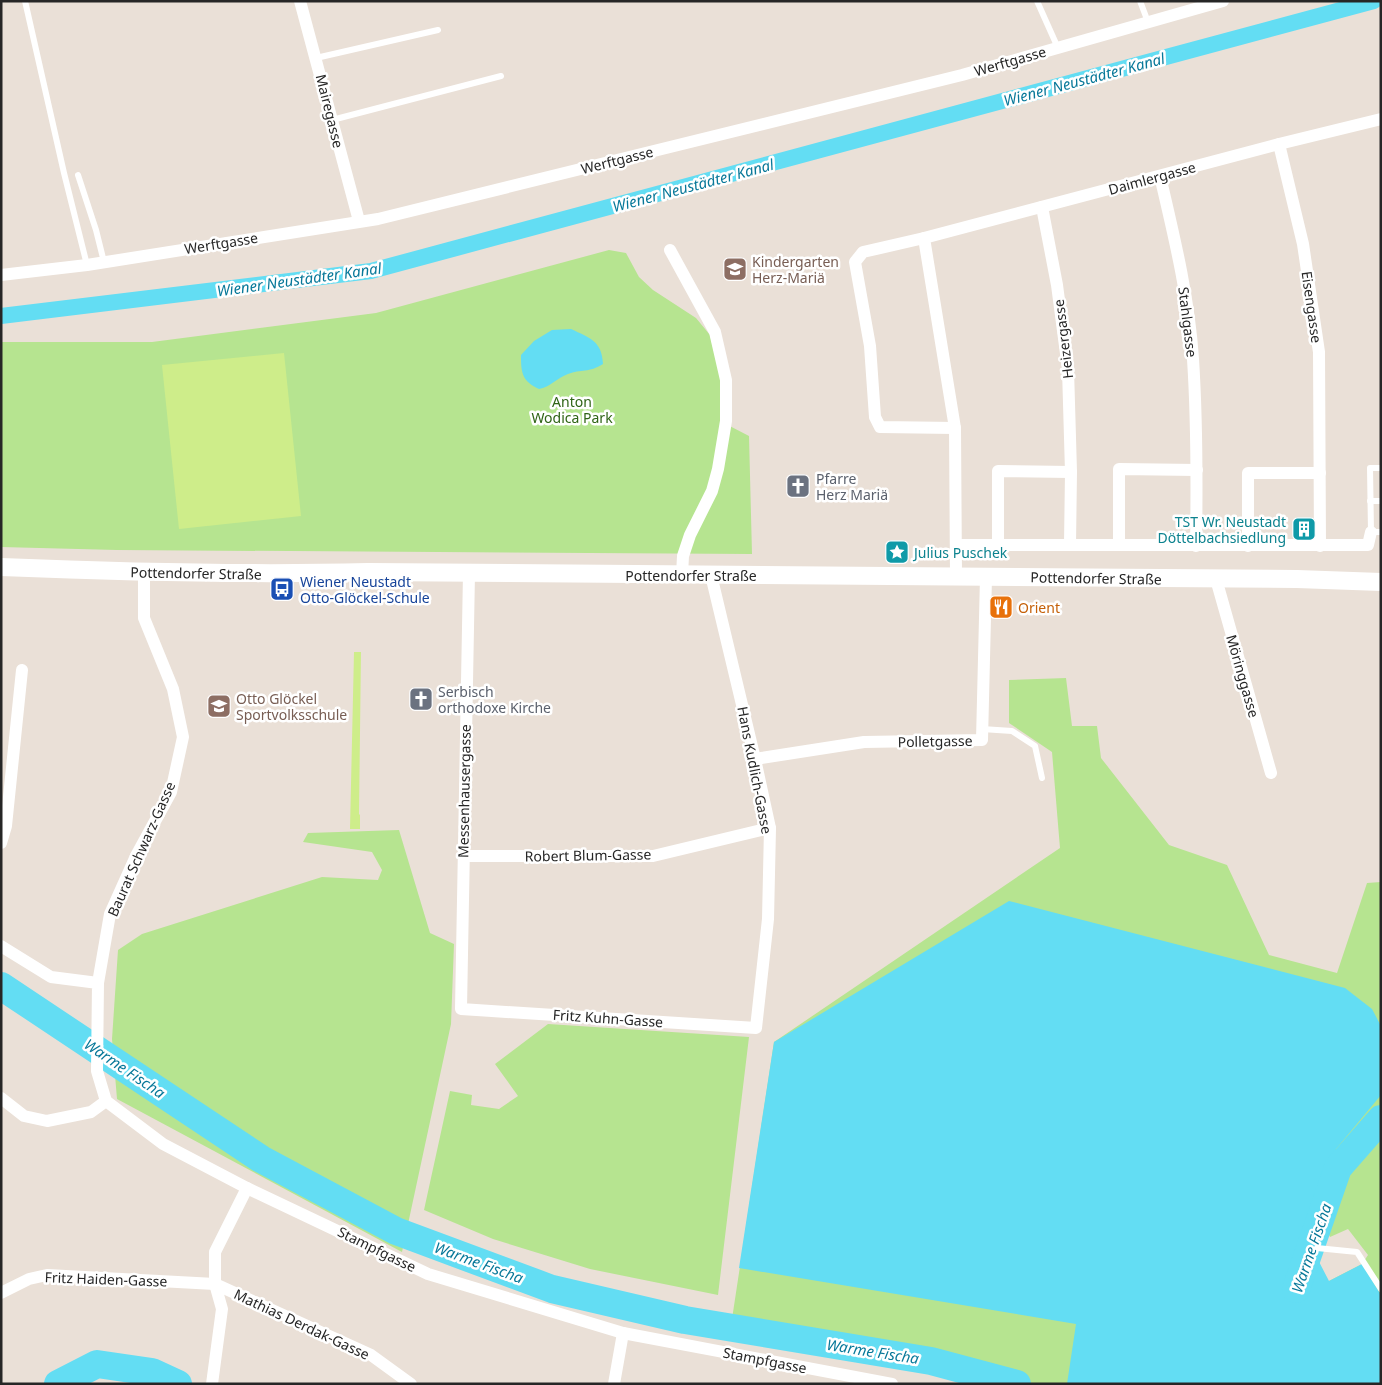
<svg xmlns="http://www.w3.org/2000/svg" width="1382" height="1385" viewBox="0 0 1382 1385" font-family="'Noto Sans',sans-serif">
	<rect width="100%" height="100%" fill="#eae0d7"/>
	<!-- green -->
	<g fill="#b6e490">
		<path d="M609,250L626,253L639,277L653,290L696,318L710,335L721,380L720,421L749,436L752,554L117,550L1,547V342H152L376,313Z"/>
		<path d="M1066,678L1072,726H1097L1101,758L1169,845L1227,865L1269,955L1337,973L1367,883L1381,882V1384L1329,1281L1362,1264L1368,1255L1348,1229L1330,1237L1313,1203L1259,1359L1241,1384H1029L939,1354L732,1319L774,1042L1060,848L1052,752L1009,723V680Z"/>
		<path d="M399,830L430,933L454,944L451,1024L402,1252L117,1099L112,1039L118,950L142,934L322,877L378,880L382,870L372,852L303,842L308,833Z"/>
		<path d="M548,1024L749,1037L718,1295L590,1269L493,1239L424,1210L450,1091L472,1095L471,1105L499,1109L518,1096L495,1064Z"/>
	</g>
	<!-- pitch -->
	<g fill="#ceed8a">
		<path d="M284,353L301,516L179,529L162,365Z"/>
		<path d="M354,652H361L359,814L360,815V829H350Z"/>
	</g>
	<!-- water -->
	<g fill="#63ddf3">
		<path d="M571,329C590,338 602,341 603,364C589,373 581,369 568,374C557,378 550,387 539,389C522,381 521,373 521,355L534,341L552,330Z"/>
		<path d="M1009,901L1345,988L1372,1009L1381,1026V1095L1336,1149L1313,1202L1297,1248L1315,1254L1329,1281L1362,1264L1381,1295V1384H1067L1076,1324L739,1268L774,1042Z"/>
	</g>
	<g fill="none" stroke-linecap="round" stroke-linejoin="round">
		<!-- canal -->
		<path stroke="#63ddf3" stroke-width="16" d="M1,316L371,271L1374,1"/>
		<!-- river -->
		<g stroke="#63ddf3" stroke-width="28">
			<path d="M1,986L261,1159L396,1231L552,1289L685,1320L931,1361L1017,1384"/>
			<path d="M1296,1289L1338,1168L1381,1119"/>
			<path d="M58,1384L97,1364L152,1372L178,1384"/>
		</g>
		<!-- lane -->
		<g stroke="#fff" stroke-width="6">
			<path d="M25,1L64,173L87,265"/>
			<path d="M1037,1L1058,48"/>
			<path d="M1140,1L1148,22"/>
			<path d="M316,58L438,30"/>
			<path d="M332,120L501,76"/>
			<path d="M78,175L96,230L104,262"/>
			<path d="M1381,468H1370L1371,532H1381"/>
			<path d="M1370,501H1381"/>
			<path d="M982,729L1012,731L1035,746L1042,778"/>
			<path d="M1317,1248L1357,1252L1381,1289"/>
		</g>
		<!-- street -->
		<g stroke="#fff" stroke-width="12">
			<path d="M300,1L359,221"/>
			<path d="M1279,144L1303,244L1319,352L1320,546"/>
			<path d="M1160,176C1174,236 1189,297 1193,359C1197,421 1197,484 1196,546"/>
			<path d="M1042,207L1057,285L1068,369L1071,472L1070,545"/>
			<path d="M924,238L863,252L855,262L870,346L875,417L880,427L955,428"/>
			<path d="M670,250L715,332L726,380V421L718,469L712,491L690,535L683,556L682,575"/>
			<path d="M1,275L87,265L378,219L962,75L1223,1"/>
			<path d="M956,545H1368L1371,532"/>
			<path d="M998,545V471L1071,472"/>
			<path d="M1119,545V469L1197,470"/>
			<path d="M1248,546V473H1320"/>
			<path d="M469,573L461,1009L756,1028L768,919L770,828L755,759L711,575"/>
			<path d="M956,576L955,428L924,238L1279,144L1381,119"/>
			<path d="M1216,579L1271,773"/>
			<path d="M755,759L864,742L982,740L986,577"/>
			<path d="M1,843L6,826L22,670"/>
			<path d="M463,856H653L770,828"/>
			<path d="M1,946L51,977L98,983L97,1071L106,1101L163,1144L247,1188L428,1274L623,1333L892,1384"/>
			<path d="M98,983L110,914L136,856L171,792L183,737L173,689L144,618V572"/>
			<path d="M1,1098L24,1116L47,1121L91,1112L106,1101"/>
			<path d="M1,1293L29,1279L47,1275L215,1284L371,1355L411,1384"/>
			<path d="M212,1384L222,1309L215,1284V1252L247,1188"/>
			<path d="M614,1384L623,1333"/>
		</g>
		<!-- secondary -->
		<path stroke="#fff" stroke-width="18" d="M1,567C123,572 246,575 368,572L1297,579L1381,582"/>
	</g>
	<!-- icons -->
	<defs>
		<g id="school-square" transform="scale(1.25)"><rect x="-9" y="-9" width="18" height="18" rx="4" fill="#8d6e63" stroke="#fff"/><path d="M0-5L7-2L0 1L-7-2ZM-4 1L0 2.5L4 1V4Q0 6-4 4Z" fill="#fff"/></g>
		<g id="church-square" transform="scale(1.25)"><rect x="-9" y="-9" width="18" height="18" rx="4" fill="#6b7280" stroke="#fff"/><path d="M-1.2-6h2.4v3.5h3.3v2.4h-3.3V6h-2.4V-.1h-3.3v-2.4h3.3Z" fill="#fff"/></g>
		<g id="building-square" transform="scale(1.25)"><rect x="-9" y="-9" width="18" height="18" rx="4" fill="#0f9aa8" stroke="#fff"/><path d="M-4-6H4V6H1V3H-1V6H-4ZM-2.5-4.3h1.7v1.8h-1.7ZM.8-4.3h1.7v1.8H.8ZM-2.5-1h1.7V.8h-1.7ZM.8-1h1.7V.8H.8Z" fill="#fff"/></g>
		<g id="sight-square" transform="scale(1.25)"><rect x="-9" y="-9" width="18" height="18" rx="4" fill="#0f9aa8" stroke="#fff"/><path d="M0-6L1.8-2.2L6-1.7L2.9 1.2L3.7 5.4L0 3.3L-3.7 5.4L-2.9 1.2L-6-1.7L-1.8-2.2Z" fill="#fff"/></g>
		<g id="bus-square" transform="scale(1.25)"><rect x="-9" y="-9" width="18" height="18" rx="4" fill="#1a4fb4" stroke="#fff"/><path d="M-5-6H5V4H4V6H2V4H-2V6H-4V4H-5ZM-3.5-4V0h7V-4ZM-3.5 1.2v1.5H-2V1.2ZM2 1.2v1.5H3.5V1.2Z" fill="#fff"/></g>
		<g id="restaurant-square" transform="scale(1.25)"><rect x="-9" y="-9" width="18" height="18" rx="4" fill="#e8710a" stroke="#fff"/><path d="M-5-6h1v4h1v-4h1v4h1v-4h1v5L-1.5 .5V6h-2V.5L-5-1ZM5-6V6H3V1.5H1.5Q1.5-4 5-6Z" fill="#fff"/></g>
	</defs>
	<g fill-rule="evenodd">
		<use href="#school-square" x="735" y="269"/>
		<use href="#church-square" x="798" y="486"/>
		<use href="#building-square" x="1304" y="529"/>
		<use href="#sight-square" x="897" y="552"/>
		<use href="#bus-square" x="282" y="589"/>
		<use href="#restaurant-square" x="1001" y="607"/>
		<use href="#church-square" x="421" y="699"/>
		<use href="#school-square" x="219" y="706"/>
	</g>
	<g text-anchor="middle" dominant-baseline="central" stroke-width="5" stroke-linejoin="round" paint-order="stroke">
		<!-- street labels -->
		<g font-size="14" fill="#262626" stroke="#fff">
			<text transform="translate(1010 61) rotate(-16)">Werftgasse</text>
			<text transform="translate(330 111) rotate(76)">Mairegasse</text>
			<text transform="translate(617 160) rotate(-14)">Werftgasse</text>
			<text transform="translate(1152 178) rotate(-15)">Daimlergasse</text>
			<text transform="translate(221 243) rotate(-9)">Werftgasse</text>
			<text transform="translate(1312 307) rotate(82)">Eisengasse</text>
			<text transform="translate(1188 322) rotate(83)">Stahlgasse</text>
			<text transform="translate(1063 339) rotate(-97)">Heizergasse</text>
			<text transform="translate(196 573) rotate(1)">Pottendorfer Straße</text>
			<text x="691" y="575">Pottendorfer Straße</text>
			<text transform="translate(1096 578) rotate(1)">Pottendorfer Straße</text>
			<text transform="translate(1243 676) rotate(74)">Möringgasse</text>
			<text transform="translate(935 741) rotate(-1)">Polletgasse</text>
			<text transform="translate(755 770) rotate(79)">Hans Kudlich-Gasse</text>
			<text transform="translate(464 791) rotate(-89)">Messenhausergasse</text>
			<text transform="translate(141 849) rotate(-66)">Baurat Schwarz-Gasse</text>
			<text transform="translate(588 855) rotate(-1)">Robert Blum-Gasse</text>
			<text transform="translate(608 1018) rotate(4)">Fritz Kuhn-Gasse</text>
			<text transform="translate(377 1249) rotate(26)">Stampfgasse</text>
			<text transform="translate(106 1279) rotate(2)">Fritz Haiden-Gasse</text>
			<text transform="translate(302 1324) rotate(25)">Mathias Derdak-Gasse</text>
			<text transform="translate(765 1360) rotate(11)">Stampfgasse</text>
		</g>
		<!-- education labels -->
		<g font-size="14" fill="#785e54" stroke="#fff" text-anchor="start">
			<text x="752" y="261">Kindergarten<tspan x="752" dy="16">Herz-Mariä</tspan></text>
			<text x="236" y="698">Otto Glöckel<tspan x="236" dy="16">Sportvolksschule</tspan></text>
		</g>
		<!-- park labels -->
		<g font-size="14" fill="#2f6416" stroke="#fff">
			<text x="572" y="401">Anton<tspan x="572" dy="16">Wodica Park</tspan></text>
		</g>
		<!-- worship labels -->
		<g font-size="14" fill="#5b616d" stroke="#fff" text-anchor="start">
			<text x="816" y="478">Pfarre<tspan x="816" dy="16">Herz Mariä</tspan></text>
			<text x="438" y="691">Serbisch<tspan x="438" dy="16">orthodoxe Kirche</tspan></text>
		</g>
		<!-- culture labels -->
		<g font-size="14" fill="#0d838f" stroke="#fff" text-anchor="end">
			<text x="1286" y="521">TST Wr. Neustadt<tspan x="1286" dy="16">Döttelbachsiedlung</tspan></text>
			<text x="914" y="552" text-anchor="start">Julius Puschek</text>
		</g>
		<!-- transit labels -->
		<g font-size="14" fill="#164399" stroke="#fff" text-anchor="start">
			<text x="300" y="581">Wiener Neustadt<tspan x="300" dy="16">Otto-Glöckel-Schule</tspan></text>
		</g>
		<!-- food labels -->
		<g font-size="14" fill="#c56008" stroke="#fff" text-anchor="start">
			<text x="1018" y="607">Orient</text>
		</g>
		<!-- water labels -->
		<g font-size="15" font-style="italic" fill="#077899" stroke="#fff">
			<text transform="translate(1084 79) rotate(-15)">Wiener Neustädter Kanal</text>
			<text transform="translate(693 185) rotate(-15)">Wiener Neustädter Kanal</text>
			<text transform="translate(299 279) rotate(-8)">Wiener Neustädter Kanal</text>
			<text transform="translate(125 1068) rotate(34)">Warme Fischa</text>
			<text transform="translate(1311 1248) rotate(-71)">Warme Fischa</text>
			<text transform="translate(479 1262) rotate(20)">Warme Fischa</text>
			<text transform="translate(873 1351) rotate(9)">Warme Fischa</text>
		</g>
	</g>
	<!-- border -->
	<rect width="1382" height="1385" fill="none" stroke="#262626" stroke-width="5"/>
</svg>
